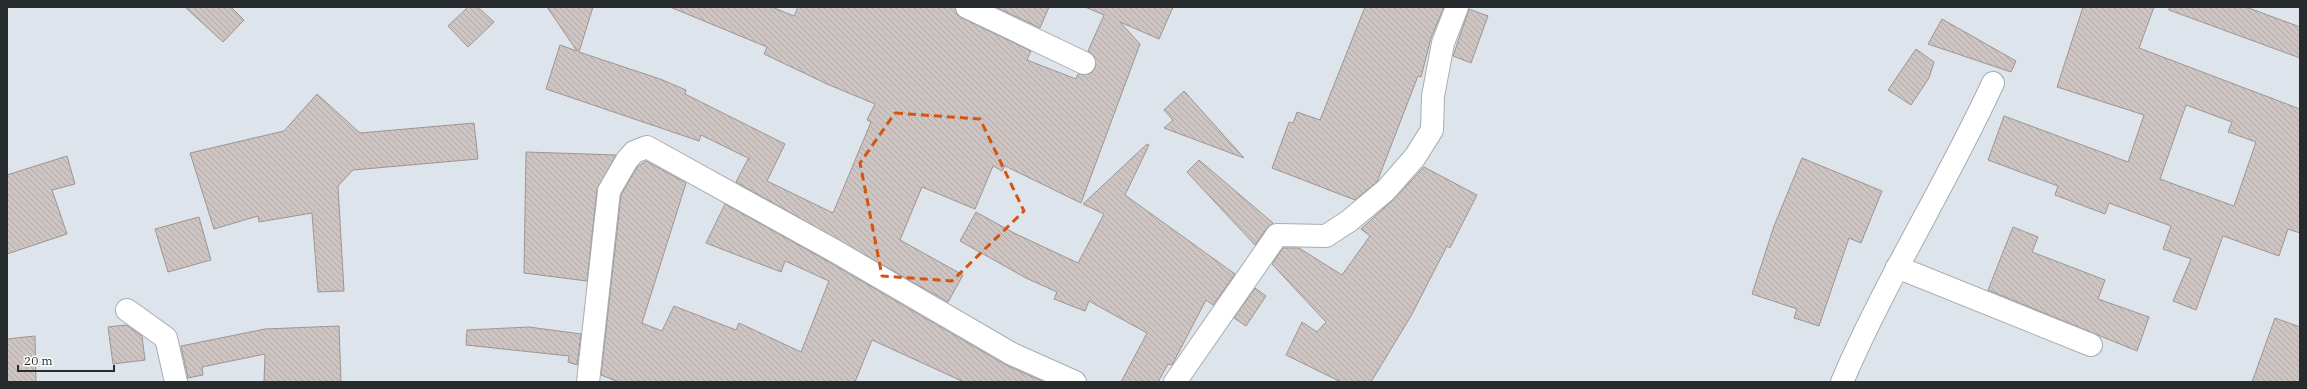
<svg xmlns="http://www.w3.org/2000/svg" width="2307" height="389" viewBox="0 0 2307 389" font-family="'IBM Plex Serif',serif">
	<defs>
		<pattern id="building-back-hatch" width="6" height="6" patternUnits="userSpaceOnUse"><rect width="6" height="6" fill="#cec5c2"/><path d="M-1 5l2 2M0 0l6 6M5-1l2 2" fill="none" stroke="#b1a9a7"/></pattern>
	</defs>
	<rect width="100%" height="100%" fill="#dee4eb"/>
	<!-- building -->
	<g fill="url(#building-back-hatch)" stroke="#9e9592" fill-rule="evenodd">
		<path d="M185,7H231L244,20L223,42Z"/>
		<path d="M468,7H478L494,22L468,47L448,26Z"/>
		<path d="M547,7H593L579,52L660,79L686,90L685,94L785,144L767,181L833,213L871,122L867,120L875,104L827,84L764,54L767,47L670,7H772L794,16L798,7H955L957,14L962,18L1031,51L1027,60L1076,79L1078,74L1091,73L1095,68L1094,56L1088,51L1104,15L1085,7H1173L1159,39L1120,22L1140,44L1081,203L1005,166L1002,171L993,166L975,209L922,187L900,240L963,275L948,302L736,182L748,159H750L701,135L699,141L546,89L560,45L577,51Z"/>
		<path d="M996,7H1049L1040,28Z"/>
		<path d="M1365,7H1444L1431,38L1421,77L1418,76L1377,182L1355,200L1272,168L1289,122L1293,123L1297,112L1320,120Z"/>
		<path d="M2083,7H2154L2139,48L2300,109V233L2288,229L2279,256L2223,236L2196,310L2173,301L2191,259L2163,249L2171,226L2109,203L2105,214L2055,195L2058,186L1988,160L2004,116L2128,162L2144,115L2057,87ZM2186,105L2232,122L2228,132L2256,142L2234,206L2160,179Z"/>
		<path d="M2169,7H2246L2300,27V58L2169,10Z"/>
		<path d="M1469,9L1488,16L1471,63L1453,56Z"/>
		<path d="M1942,19L2016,61L2011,72L1928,44Z"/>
		<path d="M1916,49L1934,62L1929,78L1911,105L1888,90Z"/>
		<path d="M1184,91L1244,158L1164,128L1173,120L1164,110Z"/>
		<path d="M317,94L360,133L474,123L478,159L353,170L338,186L344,291L318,292L312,213L259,222L258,216L214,229L190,153L284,131Z"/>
		<path d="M1147,144L1149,145L1125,195L1235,274L1213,305L1206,300L1172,365L1168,364L1158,382H1121L1147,333L1089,301L1085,311L1054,299L1057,292L1026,278L960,241L976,212L1014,233L1078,263L1104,214L1083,204Z"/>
		<path d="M526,152L616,155L597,190L587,281L524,273Z"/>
		<path d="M67,156L75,184L52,190L67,234L7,254V175Z"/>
		<path d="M1802,158L1882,191L1861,243L1849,238L1819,326L1794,318L1797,309L1752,294L1774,226Z"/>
		<path d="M1199,160L1273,223L1267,228L1255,245L1187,172Z"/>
		<path d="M646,161L686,183L642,323L662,331L674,306L736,330L739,323L801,352L829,281L785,261L781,272L706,243L725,204L829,262L1006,365L1044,382H964L872,340L855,382H619L601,375L621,195L637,167Z"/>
		<path d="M1424,167L1477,195L1450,248L1447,246L1411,316L1371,382H1341L1286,355L1302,322L1317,332L1326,322L1272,264L1283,248H1299L1342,275L1370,236L1361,229L1395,198Z"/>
		<path d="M199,217L211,260L168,272L155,229Z"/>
		<path d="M2013,227L2038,237L2032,252L2105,280L2098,299L2149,317L2137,351L1988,290Z"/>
		<path d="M1255,288L1266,296L1246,326L1234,318Z"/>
		<path d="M2275,318L2300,327V382H2252Z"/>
		<path d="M126,325L142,336L145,360L113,364L108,327Z"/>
		<path d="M339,326L341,382H264L265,354L202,367L203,375L188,378L181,346L265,329Z"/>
		<path d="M529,327L581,334L577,365L568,362L569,356L466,345L467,330Z"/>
		<path d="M35,336L36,382H7V339Z"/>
	</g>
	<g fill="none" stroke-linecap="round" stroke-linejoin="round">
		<!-- minor casing -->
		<g stroke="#a7adb3" stroke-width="24">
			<g id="minor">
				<path d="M967,7L1084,63"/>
				<path d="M1897,267L2091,345"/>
				<path d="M127,310L166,338L176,382"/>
				<path d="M588,382L609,191L627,160L634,152L647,147L835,251L1012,354L1075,382"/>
				<path d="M1175,382L1277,235L1326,236L1349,221L1386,190L1415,157L1432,130L1433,96L1443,43L1457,7"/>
				<path d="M1842,382C1886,279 1946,185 1993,83"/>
			</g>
		</g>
		<!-- minor -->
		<use href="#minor" stroke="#fff" stroke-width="22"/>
	</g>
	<!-- marked area -->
	<path fill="none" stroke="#d5540f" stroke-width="3" stroke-dasharray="8 5" stroke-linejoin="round" d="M895,113L980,119L1024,211L952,281L882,276L860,163Z"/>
	<!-- border -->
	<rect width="2307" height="389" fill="none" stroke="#282b2d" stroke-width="16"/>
	<!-- scale -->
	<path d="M18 365v6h96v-6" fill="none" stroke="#282b2d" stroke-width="2"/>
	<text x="24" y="365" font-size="12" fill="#282b2d" stroke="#ffffff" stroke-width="3" paint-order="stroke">20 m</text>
</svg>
